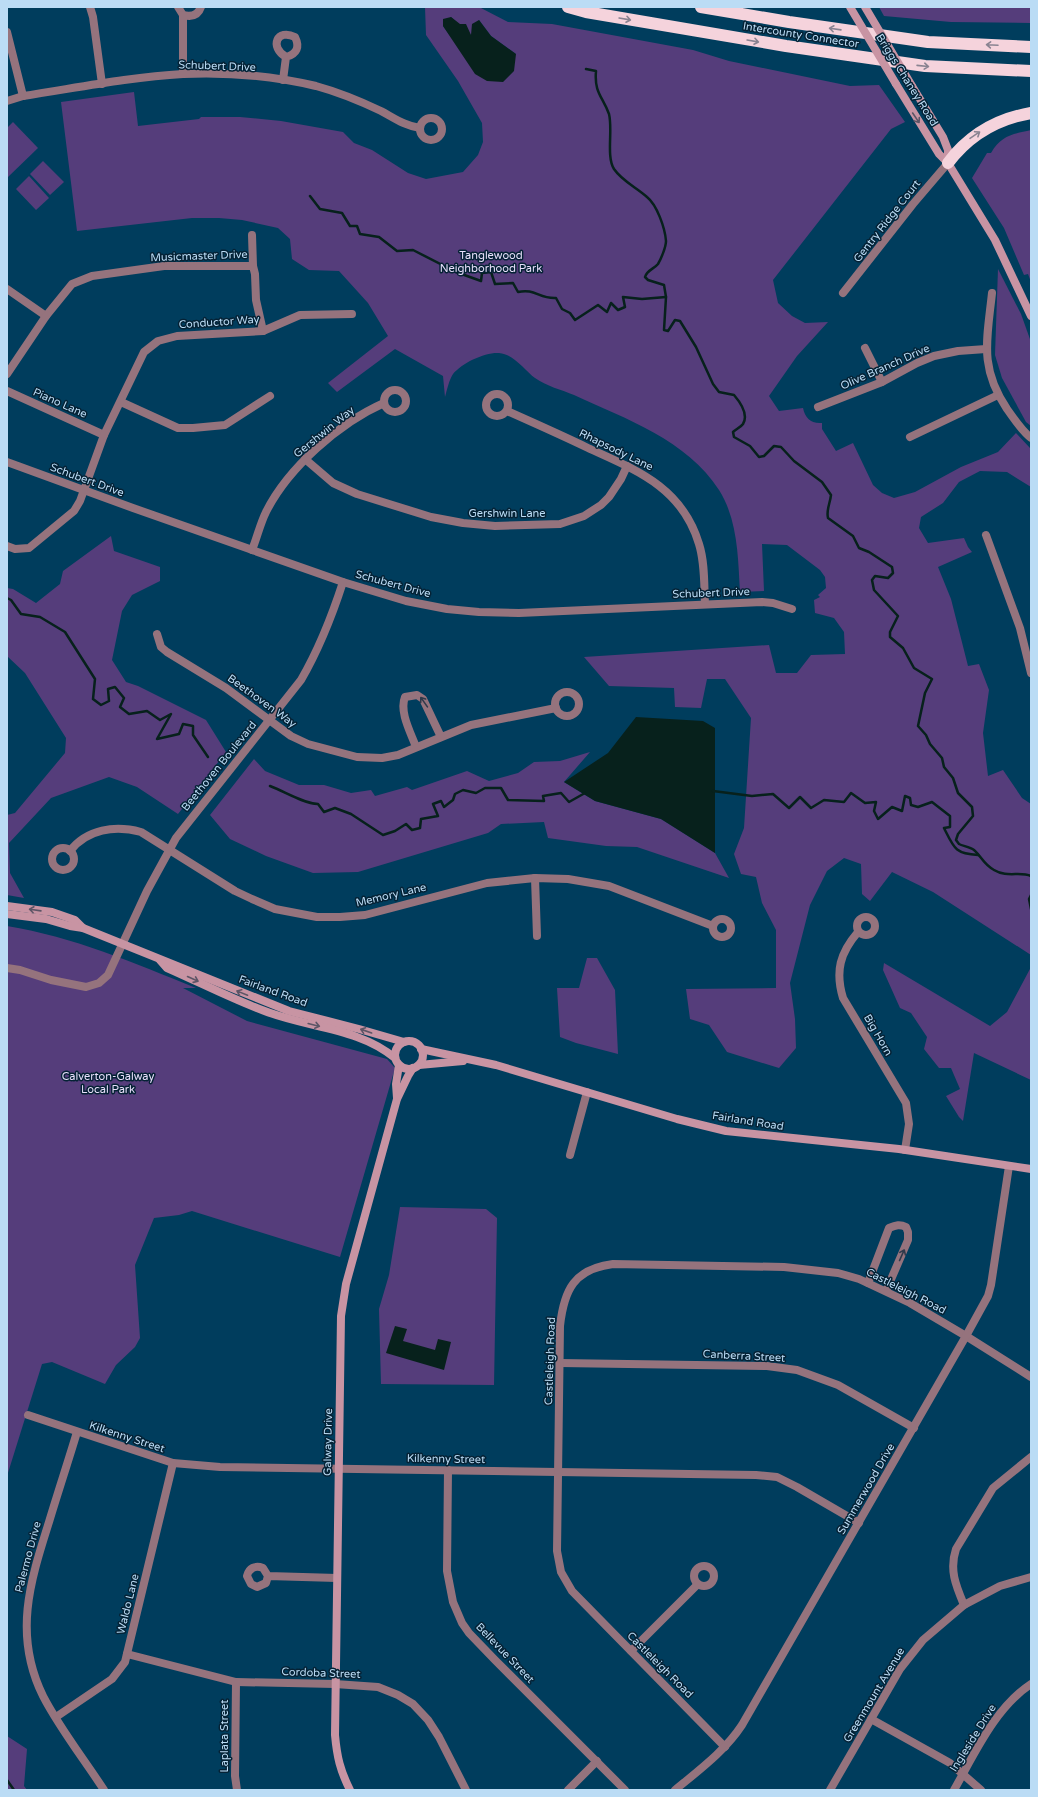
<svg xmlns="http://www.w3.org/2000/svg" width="1038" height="1797" viewBox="0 0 1038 1797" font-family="'Varela Round',sans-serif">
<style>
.green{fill:#553d7b;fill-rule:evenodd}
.water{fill:#07211c}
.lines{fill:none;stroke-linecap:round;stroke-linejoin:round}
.stream{stroke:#07211c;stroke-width:2.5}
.street{stroke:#95737d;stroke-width:8}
.secondary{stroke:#c894a3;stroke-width:8}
.highway{stroke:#f5d3dc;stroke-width:12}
.secondary-bridge{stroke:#c894a3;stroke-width:8}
.oneway{stroke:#898391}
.oneway2{stroke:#5d5566}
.oneway3{stroke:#303a4b}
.labels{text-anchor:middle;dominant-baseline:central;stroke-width:3;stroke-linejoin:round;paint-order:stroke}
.street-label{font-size:11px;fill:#bbdcf5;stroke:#052235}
.park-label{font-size:11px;fill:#e8dffb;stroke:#052235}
</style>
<rect width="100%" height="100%" fill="#003d5d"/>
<!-- green -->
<g class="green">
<path d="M425,7H479L508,22L552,24L693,50L729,61L850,86L879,85L905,122L891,129L773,280L778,303L792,316L805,323L828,322L797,356L769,396L779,411L803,408C805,418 811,424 822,423V429L836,451L853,443L873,485L882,493L894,498L915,492L961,467L998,452L1016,433L1030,448L1031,487L1007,472L980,471L959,482L943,503L921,517L919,528L928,543L964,538L968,547L972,552L938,567L951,599L968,666L979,664L989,690L983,733L988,776L1003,770L1022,798L1031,804V955L933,892L892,872L870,901L862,894L861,864L844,858L827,871L810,905L790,983L795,1019L796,1048L779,1068L727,1052L709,1025L690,1019L686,989L776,988V930L762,903L756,877L741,874L734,854L744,828L751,718L725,679H707L701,708L675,707L674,688L609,686L584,657L769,645L776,673H797L811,655L845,654L844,632L834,618L815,613L814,600L820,597L818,595L826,588L825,577L820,570L787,545L762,544L764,591L740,592C738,558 738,520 719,490C687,440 626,419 574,395C562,390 546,386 535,378C525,371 514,354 499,353C485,352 462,363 453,374C449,380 447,390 445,397L443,376L395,349L337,392L328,383L388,336L368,303L339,271L309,270L292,259L290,239L278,228L242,220L219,218H192L77,231L61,102L134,92L138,126L199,119L201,117H240L281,121L343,132L354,143L372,150L408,173L426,179L463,172L478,155L483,142L482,123L458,81L426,35ZM451,17L472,36L479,20L491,36L516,54L451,37L443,26Z"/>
<polygon points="879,7 1031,7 1031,23 951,22 884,16"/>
<polygon points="13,122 38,148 8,177 7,128"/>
<path d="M1031,130V282L1028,274L1024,275L1004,228L972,178L987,153H991C1001,135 1013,134 1031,130Z"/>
<polygon points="43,161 64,182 50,195 30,174"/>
<polygon points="29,176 49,198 36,210 16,189"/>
<polygon points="998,269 1021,314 1031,342 1031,426 1026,422 1002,378 995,355"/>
<polygon points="111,536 114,551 160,567 160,581 132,595 122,611 112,660 126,682 138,686 206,720 226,752 178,814 137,787 109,777 51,798 9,843 10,873 24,898 7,895 7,815 15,813 65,753 66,738 25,673 7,656 7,588 13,589 36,603 60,584 63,571"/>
<polygon points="590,752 564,782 595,801 661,819 715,853 729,878 637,847 606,846 548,838 544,822 501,824 488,833 358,872 313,873 266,856 230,839 210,815 254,759 265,771 299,785 324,785 351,793 371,790 375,796 407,787 412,790 467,771 489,781 518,773 534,762 560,761"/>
<path d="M7,926C74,937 134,963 196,988H183L247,1021L387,1059L395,1068L340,1257L192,1211L179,1215L154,1218L135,1265L140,1338L135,1347L116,1365L105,1384L52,1362L42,1364L7,1476Z"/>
<polygon points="587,958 597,958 615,990 618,1054 576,1043 560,1037 557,988 579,988"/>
<polygon points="884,963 990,1026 1007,1012 1031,967 1031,1080 974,1053 963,1121 959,1117 946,1096 960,1089 951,1068 939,1068 924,1049 927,1037 911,1013 900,1008 883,970"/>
<polygon points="400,1207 486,1209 497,1218 494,1385 381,1384 379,1309 389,1275"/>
<polygon points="7,1736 27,1749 24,1786 27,1790 7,1790"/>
</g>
<!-- water -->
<g class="water">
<polygon points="451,17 460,24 466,24 471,35 472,24 479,20 491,36 516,54 514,71 503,82 487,81 475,74 443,26 443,19"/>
<polygon points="636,717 703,721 715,728 715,853 661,819 595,801 564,782 608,753"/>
<polygon points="395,1326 407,1329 403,1341 435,1350 438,1339 451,1342 444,1370 386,1353"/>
</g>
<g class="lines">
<!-- stream -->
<g class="stream">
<path d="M586,69L596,71C594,93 603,97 609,114C613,130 606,156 614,169C622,181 636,187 647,197C657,205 665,228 666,241C666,247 661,259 658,264C654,269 647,270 645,277L648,280L664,285L666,297L664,330L668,331L675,320L680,321L696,347L713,384L719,392L734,395C740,402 749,414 743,424C741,427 736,429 733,432L734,437L750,446L759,457L764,456L774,446L781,447L794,461L822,482L831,495C830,504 826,510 828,518L853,536L859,548L869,552L892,567L893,573L888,578L875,576L872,580L874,590L898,616L890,632V637L903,648L914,668L932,679L925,693L918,726L926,735L930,744L942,758L944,767L953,778L958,793L972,807L973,816L958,834L956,840L959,844C963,846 970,847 974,850C981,856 984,865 994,870C1007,878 1020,871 1031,876"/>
<path d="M310,196L320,209L342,213L350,226H357L360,234L379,237L397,251L413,250L456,272L481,281L482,273L491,272L495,284L513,283L518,292C535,288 539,299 556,298L562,309L570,313L575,320L598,305L607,312L611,303L618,310L625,307L623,297L642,299L666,297"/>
<polyline points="7,598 11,600 21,614 40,617 65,632 95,679 93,699 101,705 109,701 108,689 115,687 124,698 120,707 129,714 147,711 160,720 171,714 157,739 179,734 183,724 193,726 193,735 208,757"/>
<path d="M270,786C286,792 302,803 318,804L324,812L335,808L351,814L383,835L395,831L406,824L412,830L420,828L421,819L438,816L433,804L441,801L444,807L453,800L455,794L463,790L476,793L485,788H501L508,800L544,801L543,796L561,793L569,802L585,793"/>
<path d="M713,791L752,796L773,794L789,808L800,797L811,808L824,800L844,802L851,793L865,803L876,802L874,811L878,819L892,807L902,811L905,796L910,798L911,805L918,807L932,802L950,816V827L944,828C954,848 955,854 978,855"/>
<polyline points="1031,895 1029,899 1031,909"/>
<polyline points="7,1780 14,1790"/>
</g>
<!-- street -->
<g class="street">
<polyline points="90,7 93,17 102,84"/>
<path d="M178,7L183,15C191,17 198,16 201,7"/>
<polyline points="183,15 183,74"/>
<polyline points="7,32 23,96"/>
<path d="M283,80L286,57C297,54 300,47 295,37C277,28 269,47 286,57"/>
<path d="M7,101L23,96C76,88 129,77 183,74C226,72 273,76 316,86C338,92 360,101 381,111C394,118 405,126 420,128"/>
<circle cx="431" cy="129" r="11"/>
<polyline points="252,235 253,266"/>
<polyline points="7,289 46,316"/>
<polyline points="843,293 913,204 948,163"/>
<path d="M992,293C987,340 979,367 1007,409C1015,420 1021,430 1031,438"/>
<polyline points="865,348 882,382"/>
<polyline points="7,374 46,316 72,284 92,276 164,266 253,266 255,274 256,300 263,331"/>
<circle cx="395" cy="401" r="11"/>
<polyline points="7,391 104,435"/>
<circle cx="497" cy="405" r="11"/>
<polyline points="121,402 178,428 193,428 225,425 270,396"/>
<polyline points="818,407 882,382 917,363 934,356 958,351 986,349"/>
<path d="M507,411C534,423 561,435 588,448C636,470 682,487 699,544C705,563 704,584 705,604"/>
<polyline points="910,437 998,395"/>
<polyline points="305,459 333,483 357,494 431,517 463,523 495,526 560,524 584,516 601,505 609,497 621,479 627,466"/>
<polyline points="7,462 133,508 343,582 406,601 447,609 479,612 519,613 762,602 773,603 792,609"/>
<polyline points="986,535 1020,628 1031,673"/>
<polyline points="7,546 15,549 29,548 74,511 80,501 104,435 144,352 158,341 177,336 263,331 300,315 352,314"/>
<path d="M252,550C257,538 260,524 266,512C288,468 339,423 384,403"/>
<polyline points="157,634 161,647 167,652 226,688 291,736 308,744 357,757 382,758 398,755 471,725 556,708"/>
<circle cx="567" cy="704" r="12"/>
<path d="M416,747C411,733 399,712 405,697L417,695L423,699L441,737"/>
<circle cx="63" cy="859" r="11"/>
<path d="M70,851C87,829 115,825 141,832L235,891L252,899L275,909L317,917H340L365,915L487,883L535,878L568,879L609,886L713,926"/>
<polyline points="535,878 537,936"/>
<circle cx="866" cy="926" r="9"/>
<circle cx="722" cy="928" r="9"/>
<path d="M858,932C840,953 835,971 843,998L906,1103L909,1124L905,1150"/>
<path d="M7,968L20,970L51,980L86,987L99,983L108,975L147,891L176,838L301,680C319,649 332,616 343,582"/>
<polyline points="570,1155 587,1092"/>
<path d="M868,1283L889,1228C896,1225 900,1224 906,1227L908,1232V1240L886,1291"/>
<polyline points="560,1363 767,1366 797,1370 838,1385 914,1428"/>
<polyline points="28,1415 173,1463 220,1467 756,1475 777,1477 797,1487 859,1523"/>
<path d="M77,1432C68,1462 58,1492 49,1522C30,1582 13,1635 43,1696C60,1729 84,1759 104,1790"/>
<polyline points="448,1470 447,1571 453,1602 462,1623 469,1633 495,1660 625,1790"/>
<circle cx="704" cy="1576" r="10"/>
<path d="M268,1576L266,1583L257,1587L251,1584L247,1576C249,1568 255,1565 263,1568L268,1576L337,1578"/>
<path d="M964,1605C956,1586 949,1570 956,1549L993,1488L1031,1457"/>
<polyline points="631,1651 698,1584"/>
<polyline points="127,1654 236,1682 335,1684 378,1687 398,1695 413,1704 428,1720 439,1737 466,1790"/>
<polyline points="236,1682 235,1776 237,1790"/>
<polyline points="56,1717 112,1679 125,1662 173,1463"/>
<polyline points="871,1719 950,1763 981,1790"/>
<path d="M725,1747L572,1591L561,1572L557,1551L560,1326C564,1290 574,1269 613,1264L784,1267L838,1273L859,1279L910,1303L966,1336L1031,1377"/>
<polyline points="568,1790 597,1761"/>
<path d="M675,1790C699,1770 725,1751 742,1725L966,1336L988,1296L991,1285L1009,1166"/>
<polyline points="830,1790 900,1669 923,1640 964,1605 1000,1586 1031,1577"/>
<path d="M954,1790C975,1753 995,1708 1031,1684"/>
</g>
<!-- secondary -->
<g class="secondary">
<polyline points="896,84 939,154 948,163 995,240 1031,316"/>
<polyline points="912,86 943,137 948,150 948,163"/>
<polyline points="7,906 52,912 75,920 83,928"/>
<polyline points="7,914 46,919 70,926 83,928 289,1011 359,1029 404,1042"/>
<path d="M160,960L167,968C199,982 230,998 262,1010C306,1028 358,1027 395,1058"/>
<circle cx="409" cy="1055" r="14"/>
<polyline points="421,1049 496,1065 677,1119 726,1131 899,1149 1031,1169"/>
<polyline points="419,1065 463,1061"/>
<polyline points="397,1098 396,1084 399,1065"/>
<path d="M350,1790C340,1770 337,1757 335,1735L341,1316L346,1284L397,1099L408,1076L413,1068"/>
</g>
<!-- highway -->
<g class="highway">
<polyline points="568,7 586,12 786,46 925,66 1031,71"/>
<polyline points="701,7 789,22 928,42 1031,47"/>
<path d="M948,163C969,135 996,119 1031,113"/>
</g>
<!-- secondary-bridge -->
<g class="secondary-bridge">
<polyline points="850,7 896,84"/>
<polyline points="865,7 912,86"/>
</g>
</g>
<!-- one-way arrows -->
<defs><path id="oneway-shaft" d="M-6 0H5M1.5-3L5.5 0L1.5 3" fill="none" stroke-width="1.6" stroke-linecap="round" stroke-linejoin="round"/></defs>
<g class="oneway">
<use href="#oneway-shaft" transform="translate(625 19) rotate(10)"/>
<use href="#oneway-shaft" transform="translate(835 29) rotate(-172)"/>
<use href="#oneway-shaft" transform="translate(753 41) rotate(10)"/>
<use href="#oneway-shaft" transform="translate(992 45) rotate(-177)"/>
<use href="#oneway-shaft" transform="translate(923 66) rotate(6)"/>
<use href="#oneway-shaft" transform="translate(975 135) rotate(-34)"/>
</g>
<g class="oneway2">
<use href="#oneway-shaft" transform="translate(916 118) rotate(56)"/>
<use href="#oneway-shaft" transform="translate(35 910) rotate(-172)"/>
<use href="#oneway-shaft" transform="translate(193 979) rotate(24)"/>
<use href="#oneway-shaft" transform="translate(242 993) rotate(-158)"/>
<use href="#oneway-shaft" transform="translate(314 1025) rotate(14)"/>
<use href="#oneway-shaft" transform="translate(366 1031) rotate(-161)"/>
</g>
<g class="oneway3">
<use href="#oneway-shaft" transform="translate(424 702) rotate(-125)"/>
<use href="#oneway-shaft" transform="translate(902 1255) rotate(-66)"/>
</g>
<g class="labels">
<!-- street labels -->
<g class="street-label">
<text transform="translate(801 35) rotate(9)">Intercounty Connector</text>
<text transform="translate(217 66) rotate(2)">Schubert Drive</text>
<text transform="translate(907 80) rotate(58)">Briggs Chaney Road</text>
<text transform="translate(887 221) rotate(-52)">Gentry Ridge Court</text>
<text transform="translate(199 256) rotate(-2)">Musicmaster Drive</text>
<text transform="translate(219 322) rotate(-4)">Conductor Way</text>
<text transform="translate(885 367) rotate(-24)">Olive Branch Drive</text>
<text transform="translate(60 403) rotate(24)">Piano Lane</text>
<text transform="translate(324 432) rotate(-39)">Gershwin Way</text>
<text transform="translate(616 450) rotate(26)">Rhapsody Lane</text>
<text transform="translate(87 480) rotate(20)">Schubert Drive</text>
<text x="507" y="513">Gershwin Lane</text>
<text transform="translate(393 584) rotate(15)">Schubert Drive</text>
<text transform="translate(711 593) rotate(-2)">Schubert Drive</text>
<text transform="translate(262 701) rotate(36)">Beethoven Way</text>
<text transform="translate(219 766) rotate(-51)">Beethoven Boulevard</text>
<text transform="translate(391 895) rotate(-13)">Memory Lane</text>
<text transform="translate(273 991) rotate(20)">Fairland Road</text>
<text transform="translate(878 1035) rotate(60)">Big Horn</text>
<text transform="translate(748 1121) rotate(9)">Fairland Road</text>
<text transform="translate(906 1291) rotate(27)">Castleleigh Road</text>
<text transform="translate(744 1356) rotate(3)">Canberra Street</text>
<text transform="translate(550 1361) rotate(-88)">Castleleigh Road</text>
<text transform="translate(127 1437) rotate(18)">Kilkenny Street</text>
<text transform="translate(328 1442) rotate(-89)">Galway Drive</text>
<text transform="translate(446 1459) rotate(1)">Kilkenny Street</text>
<text transform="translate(866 1489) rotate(-60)">Summerwood Drive</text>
<text transform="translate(28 1557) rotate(-75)">Palermo Drive</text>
<text transform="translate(128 1604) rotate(-76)">Waldo Lane</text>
<text transform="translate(505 1653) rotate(46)">Bellevue Street</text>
<text transform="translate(660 1665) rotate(45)">Castleleigh Road</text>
<text transform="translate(321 1673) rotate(2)">Cordoba Street</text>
<text transform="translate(874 1695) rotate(-59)">Greenmount Avenue</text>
<text transform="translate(224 1736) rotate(-90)">Laplata Street</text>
<text transform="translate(973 1738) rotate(-58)">Ingleside Drive</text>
</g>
<!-- park labels -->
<g class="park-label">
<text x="491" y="255">Tanglewood<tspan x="491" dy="13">Neighborhood Park</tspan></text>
<text x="108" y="1076">Calverton-Galway<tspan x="108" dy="13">Local Park</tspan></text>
</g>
</g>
<!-- border -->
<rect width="1038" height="1797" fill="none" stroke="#bbdcf5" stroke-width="16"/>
</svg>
